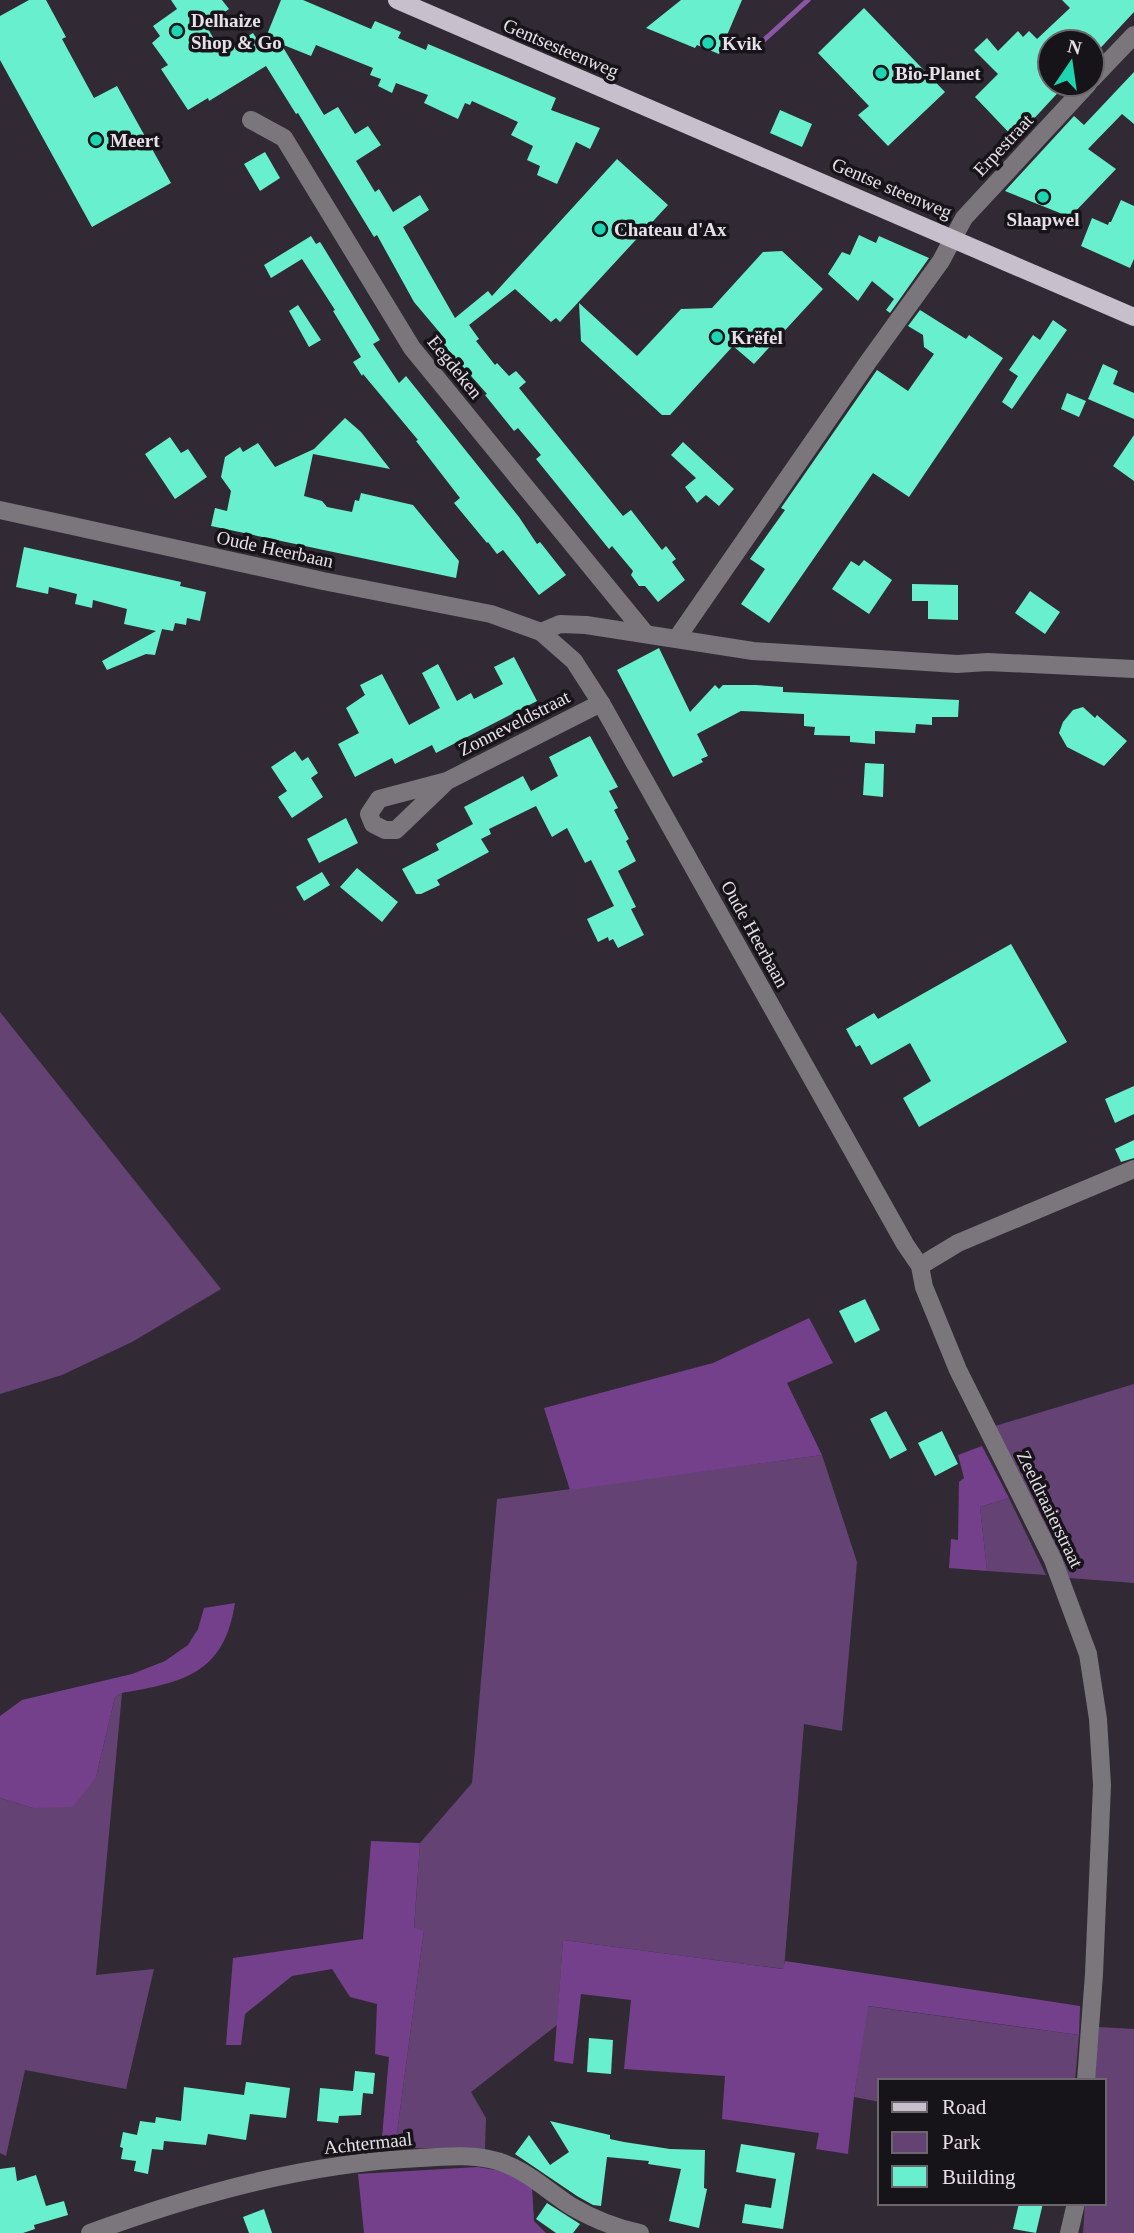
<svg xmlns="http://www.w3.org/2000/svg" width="1134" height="2233" viewBox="0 0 1134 2233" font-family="'Times New Roman',serif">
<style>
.green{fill:#644274}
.forest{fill:#74408b}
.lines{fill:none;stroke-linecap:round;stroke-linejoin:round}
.stream{stroke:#8b56a3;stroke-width:5}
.building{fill:#67efce}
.minor{stroke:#7a767c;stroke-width:18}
.major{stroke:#c7bfcb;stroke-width:18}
.poi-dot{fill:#1dd5b1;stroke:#171419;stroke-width:2.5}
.labels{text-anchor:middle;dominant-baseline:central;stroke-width:7;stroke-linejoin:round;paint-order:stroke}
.poi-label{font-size:19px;font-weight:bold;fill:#e6e1e8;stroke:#171419;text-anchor:start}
.street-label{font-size:19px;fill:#e6e1e8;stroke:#171419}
</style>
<rect width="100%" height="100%" fill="#312a35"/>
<!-- green -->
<g class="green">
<polygon points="0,1012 221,1289 132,1342 62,1375 0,1394"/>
<polygon points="1134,1384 1134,1583 1069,1578 995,1426"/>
<polygon points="822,1455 857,1562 842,1731 804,1724 784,1969 563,1940 557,2025 471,2092 486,2118 485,2149 395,2148 424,1930 414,1929 420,1843 472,1783 497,1499"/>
<polygon points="1009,1498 1046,1575 987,1571 980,1507"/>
<polygon points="122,1693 96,1975 154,1969 126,2089 25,2070 6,2156 0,2153 0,1798 33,1808 96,1777 115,1697"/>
<polygon points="867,2006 1079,2035 1075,2081 880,2081 880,2102 854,2097"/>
<polygon points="1099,2027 1134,2029 1134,2233 1083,2233 1085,2203 1104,2203 1104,2081 1094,2081"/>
</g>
<!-- forest -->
<g class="forest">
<polygon points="809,1318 833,1363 787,1383 822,1455 570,1490 544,1408 713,1363"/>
<polygon points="982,1446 1009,1498 980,1507 987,1571 949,1568 951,1539 958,1540 959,1482 964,1478 958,1455"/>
<path d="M235,1603C224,1674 184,1682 122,1693L115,1697L96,1777L73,1807L33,1808L0,1798V1716L22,1700L132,1674L165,1661L188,1645L198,1629L204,1608Z"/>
<polygon points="371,1841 420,1843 414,1928 424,1930 395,2148 381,2149 389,2057 375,2054 377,2004 350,1997 332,1969 292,1976 245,2014 241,2045 226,2045 233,1958 363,1939"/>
<polygon points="563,1940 783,1969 785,1961 1080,2006 1079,2035 868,2006 854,2097 848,2154 816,2149 819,2133 722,2119 725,2076 624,2069 631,2000 581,1994 573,2064 554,2061"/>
<polygon points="478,2167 502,2171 532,2187 534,2221 546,2233 364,2233 358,2174"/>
</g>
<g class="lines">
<!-- stream -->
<polyline class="stream" points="764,40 808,0"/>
</g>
<!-- building -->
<g class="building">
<polygon points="29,0 46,0 66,37 62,39 94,98 117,86 171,183 92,227 0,60 0,16"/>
<polygon points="171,0 222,0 229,9 206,25 221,52 253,33 262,47 281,0 303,0 371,29 375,21 401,32 398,38 426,50 428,44 556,98 551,110 600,128 590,149 576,142 557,184 537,175 540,166 527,160 533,146 511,135 518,122 472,101 470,105 465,103 458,119 424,103 428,95 396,83 392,93 378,86 381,79 370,75 373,68 316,45 311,56 281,44 324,115 338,107 355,134 368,126 381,145 356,161 375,192 379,189 393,212 420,195 429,210 403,227 455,318 488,291 492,296 617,159 668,205 560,322 556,318 551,322 515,289 469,325 479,339 476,341 495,365 497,363 509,376 516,371 526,382 519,388 623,516 631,510 662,550 666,546 676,559 672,562 685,580 658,602 645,586 639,586 631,575 633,571 612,546 609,549 536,459 541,455 518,428 514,431 485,395 487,394 442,343 446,340 414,302 377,235 374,237 298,113 296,114 266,66 209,101 208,98 188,110 161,69 168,65 152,43 160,36 153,26 177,9"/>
<polygon points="681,0 742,0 719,54 697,45 695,48 646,28"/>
<polygon points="1062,0 1134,0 1134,12 1092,57 1092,42 1050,42 1050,84 1066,84 1015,139 975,97 998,74 974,50 987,38 998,51 1018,31 1023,37 1029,31 1037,39 1070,8"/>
<polygon points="864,8 945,92 888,146 858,115 869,106 818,53"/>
<polygon points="1134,72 1134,124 1122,114 1088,149 1116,169 1070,217 1005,191 1074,116 1084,125"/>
<polygon points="780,110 812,124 802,147 770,133"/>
<polygon points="265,152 280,178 260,191 244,164"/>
<polygon points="1121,200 1134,206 1134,259 1130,268 1081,246 1092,218 1108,225 1109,222 1111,222"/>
<polygon points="859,235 876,243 879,236 929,258 890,313 886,310 894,299 872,281 858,301 828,274 842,252 850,255"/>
<polygon points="311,236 316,244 320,242 322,245 380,340 373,344 399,383 406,376 519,517 537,544 540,542 566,575 539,595 503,550 497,554 488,542 487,543 454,503 460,498 416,441 418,440 363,374 362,376 353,362 361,357 333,311 335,310 302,259 271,278 264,265"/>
<polygon points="782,251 823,289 754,364 733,346 670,415 662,415 581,341 579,303 637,356 681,309 712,308 763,252"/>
<polygon points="298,305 321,340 309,347 289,311"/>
<polygon points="920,310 966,339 969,335 1003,358 909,497 873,473 769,623 741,604 765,569 750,559 785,510 781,508 877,370 908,391 934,354 924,347 923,335 908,326"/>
<polygon points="1053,320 1067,330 1012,409 1002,402 1018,376 1009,370 1033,335 1040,340"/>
<polygon points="1103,364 1118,371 1113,384 1134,393 1134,419 1088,399"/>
<polygon points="1067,393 1086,401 1079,417 1061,409"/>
<polygon points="345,418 361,432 390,469 313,454 304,496 322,501 327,507 352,512 355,500 359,501 361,493 413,505 459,561 456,578 211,526 215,508 227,511 231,491 221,477 225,457 240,447 243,452 258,443 275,467 314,449"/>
<polygon points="1134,435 1134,481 1113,466"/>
<polygon points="170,437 181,453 188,449 207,477 175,499 145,454"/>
<polygon points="683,442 734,489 719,506 706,495 697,503 685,487 696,478 671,455"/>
<polygon points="24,547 181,582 180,586 206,592 200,621 187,618 186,625 175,623 173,631 162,629 155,655 146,654 107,670 102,661 156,631 124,624 127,609 93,600 92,608 75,604 77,594 49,587 48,594 16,587"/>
<polygon points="864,560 892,580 869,614 832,589 851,561 859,566"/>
<polygon points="912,584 958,585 958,620 928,619 928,601 912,601"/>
<polygon points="1030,591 1060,612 1045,634 1015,613"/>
<polygon points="659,648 690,712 715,685 719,689 723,685 756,685 783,687 783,692 959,700 958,717 932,717 932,725 916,724 915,733 875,731 875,744 850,742 850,736 814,735 815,727 804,726 804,714 741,711 697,734 708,756 701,759 703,762 673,777 617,670"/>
<polygon points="514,657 537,701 436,753 432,745 395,764 392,758 355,777 338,744 359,733 346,708 365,695 360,685 382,674 409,725 440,708 422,673 438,664 457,701 471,693 474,699 503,684 494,667"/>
<polygon points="1083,707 1095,718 1097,715 1127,741 1104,766 1067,747 1059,733 1063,722 1073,710"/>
<polygon points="590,736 618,787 609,791 618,808 614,810 629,839 626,841 636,861 618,871 636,907 631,909 644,935 618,948 613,939 609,941 608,937 598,942 587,919 614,906 591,860 585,863 567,828 552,837 536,806 489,829 491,834 481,839 489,852 437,880 440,885 421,894 416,894 402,869 439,850 436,844 473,824 464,807 523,776 531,791 558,776 549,757"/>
<polygon points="295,751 302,761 308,757 318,773 311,778 323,797 292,818 278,797 287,791 271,767"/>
<polygon points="865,763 884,764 883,797 863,795"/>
<polygon points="346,818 358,843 319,863 307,839"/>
<polygon points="357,868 398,902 382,922 340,887"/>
<polygon points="322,872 330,885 304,901 296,887"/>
<polygon points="1011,944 1067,1042 919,1127 903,1098 931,1081 910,1043 871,1065 860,1045 856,1047 846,1029 874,1013 878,1019"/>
<polygon points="1134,1086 1134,1114 1115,1123 1105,1099"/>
<polygon points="1134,1140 1134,1158 1121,1162 1115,1149"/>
<polygon points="865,1299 880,1330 855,1343 839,1311"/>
<polygon points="886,1411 907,1450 890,1459 870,1419"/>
<polygon points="942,1431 958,1464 935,1476 918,1443"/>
<polygon points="589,2038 613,2040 611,2074 587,2072"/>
<polygon points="355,2071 375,2073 373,2094 363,2093 361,2115 339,2116 338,2123 317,2121 320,2088 353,2091"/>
<polygon points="246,2082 290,2088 286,2118 250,2114 246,2140 208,2134 206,2145 164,2141 163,2150 152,2149 148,2174 134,2171 136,2161 121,2159 123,2148 120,2147 123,2132 137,2135 140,2121 155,2123 156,2117 181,2121 184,2087 244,2095"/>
<polygon points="550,2121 610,2135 610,2139 624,2142 670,2149 705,2150 704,2188 707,2189 699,2228 669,2221 681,2169 648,2164 649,2161 607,2157 601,2206 593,2205 577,2196 515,2154 529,2135 550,2165 569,2152"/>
<polygon points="741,2144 795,2153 783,2229 742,2223 745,2204 771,2208 776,2179 736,2172"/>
<polygon points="15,2167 17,2181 36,2175 46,2206 64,2201 68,2215 34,2225 35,2229 23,2233 0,2233 0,2169"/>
<polygon points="547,2203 580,2224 573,2233 556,2233 536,2219"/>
<polygon points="1019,2203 1043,2203 1036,2233 1013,2229"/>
<polygon points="264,2209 272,2233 249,2233 243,2217"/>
</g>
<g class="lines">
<!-- minor -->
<g class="minor">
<polyline points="1092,79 1134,35"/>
<polyline points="251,120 284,138 412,348 645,633"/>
<polyline points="0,510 323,581 491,614 541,632 574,661 601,703 905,1244 920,1266 924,1287 958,1370 1053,1560 1088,1654 1098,1719 1102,1785 1094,1974 1086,2081"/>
<polyline points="541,632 560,624 586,625 753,651 957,664 988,662 1134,669"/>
<polyline points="677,638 868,362 941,261 964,218 1088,84"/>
<polyline points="447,781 379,799 369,814 373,824 385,830 396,830 447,781 601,703"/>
<polyline points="920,1266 958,1243 1134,1169"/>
<path d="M90,2233C196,2194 307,2163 420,2158C442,2157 467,2154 489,2159C521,2165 545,2189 571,2206C593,2219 615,2228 640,2233"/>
<polyline points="1069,2233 1076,2203"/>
</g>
<!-- major -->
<polyline class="major" points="397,0 1134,317"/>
</g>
<!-- markers -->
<g class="poi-dot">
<circle cx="177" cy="31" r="7"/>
<circle cx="708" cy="43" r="7"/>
<circle cx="881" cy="73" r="7"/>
<circle cx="96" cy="140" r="7"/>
<circle cx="1043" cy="197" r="7"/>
<circle cx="600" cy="229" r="7"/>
<circle cx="717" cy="337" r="7"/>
</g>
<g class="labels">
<!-- poi labels -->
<g class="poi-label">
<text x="191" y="20">Delhaize<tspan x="191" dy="22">Shop &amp; Go</tspan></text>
<text x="722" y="43">Kvik</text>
<text x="895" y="73">Bio-Planet</text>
<text x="110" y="140">Meert</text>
<text x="1043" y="219" text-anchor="middle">Slaapwel</text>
<text x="614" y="229">Chateau d'Ax</text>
<text x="731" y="337">Krëfel</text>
</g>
<!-- street labels -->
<g class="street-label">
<text transform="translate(561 48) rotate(23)">Gentsesteenweg</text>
<text transform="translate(1003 145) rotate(-47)">Erpestraat</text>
<text transform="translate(892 188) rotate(23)">Gentse steenweg</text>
<text transform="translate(455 367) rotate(51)">Eegdeken</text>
<text transform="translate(275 549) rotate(12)">Oude Heerbaan</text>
<text transform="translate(514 723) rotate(-27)">Zonneveldstraat</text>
<text transform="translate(755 934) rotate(61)">Oude Heerbaan</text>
<text transform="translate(1050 1509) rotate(64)">Zeeldraaierstraat</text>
<text transform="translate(368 2143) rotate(-6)">Achtermaal</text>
</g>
</g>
<!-- legend -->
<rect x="878" y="2079" width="228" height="126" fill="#171419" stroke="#6a666c" stroke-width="2"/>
<rect x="892" y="2102" width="35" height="10" fill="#c7bfcb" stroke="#6a666c" stroke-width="2"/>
<text x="942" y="2114" font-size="21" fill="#e6e1e8">Road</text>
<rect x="892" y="2132" width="35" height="21" fill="#644274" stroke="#6a666c" stroke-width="2"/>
<text x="942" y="2149" font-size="21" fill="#e6e1e8">Park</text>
<rect x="892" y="2166" width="35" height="21" fill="#67efce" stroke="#6a666c" stroke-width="2"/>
<text x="942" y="2184" font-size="21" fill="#e6e1e8">Building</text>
<!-- north arrow -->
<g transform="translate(1071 63) rotate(13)"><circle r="33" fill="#171419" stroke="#6a666c" stroke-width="2"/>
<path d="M0-5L12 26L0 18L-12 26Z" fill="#1dd5b1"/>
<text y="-10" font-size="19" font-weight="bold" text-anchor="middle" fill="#e6e1e8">N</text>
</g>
</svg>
